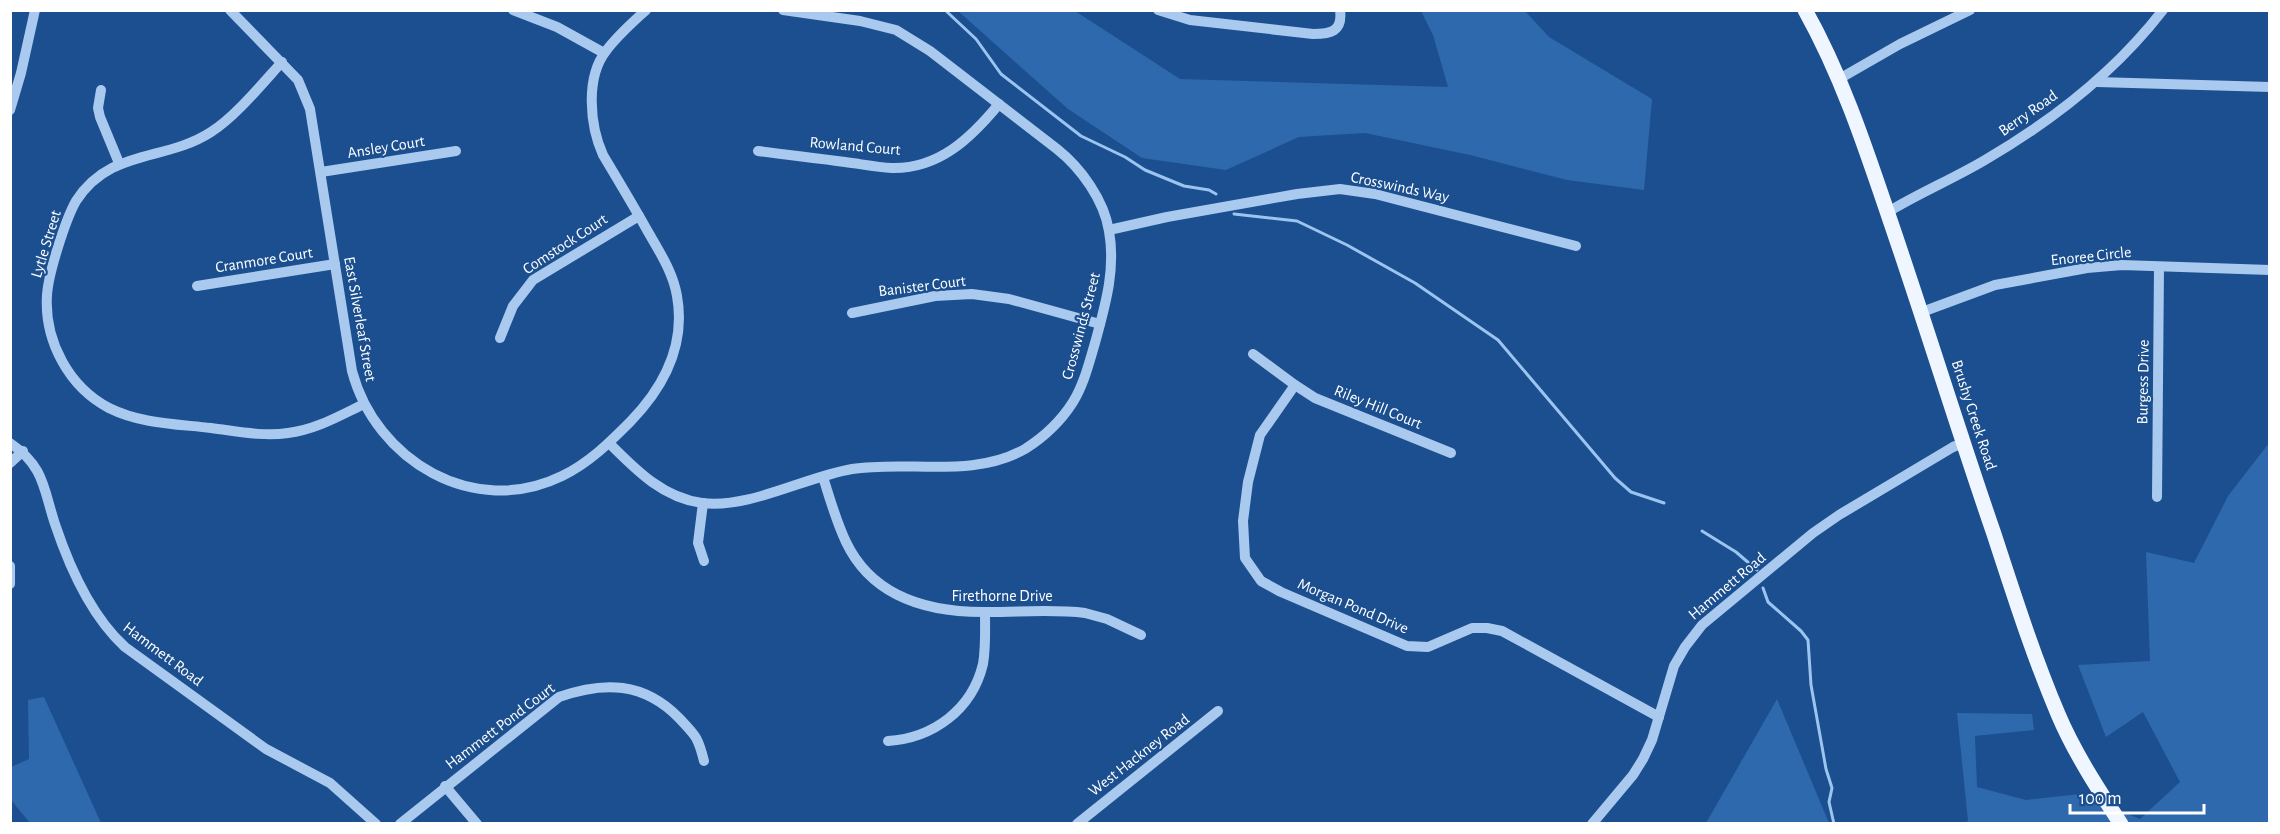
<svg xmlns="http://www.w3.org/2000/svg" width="2280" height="834" viewBox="0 0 2280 834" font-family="'Alegreya Sans',sans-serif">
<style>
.green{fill:#2e69ad}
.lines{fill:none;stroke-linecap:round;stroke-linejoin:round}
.stream{stroke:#9cc4f0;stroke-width:3}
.minor{stroke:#a9c9ee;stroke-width:10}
.major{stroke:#f0f6ff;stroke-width:15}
.labels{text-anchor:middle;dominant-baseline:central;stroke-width:4.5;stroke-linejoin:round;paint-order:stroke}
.street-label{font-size:16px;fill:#fff;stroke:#1b4f8f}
</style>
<rect width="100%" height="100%" fill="#1b4f8f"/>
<!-- green -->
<g class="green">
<polygon points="958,11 1075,11 1180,79 1448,87 1433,35 1421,11 1525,11 1549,37 1652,99 1644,190 1567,180 1470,155 1365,133 1299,137 1226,170 1142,158 1068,109"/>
<polygon points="2269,443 2269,823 1964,823 1968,821 1957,713 2032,714 2034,730 1975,736 1977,787 2026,800 2080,794 2140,819 2180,782 2143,712 2106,737 2078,665 2150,661 2146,552 2194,563 2228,496"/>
<polygon points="44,697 101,823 30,823 11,800 11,767 29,759 28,700"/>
<polygon points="1777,699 1829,823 1706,823"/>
</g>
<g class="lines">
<!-- stream -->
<g class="stream">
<polyline points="945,10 976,39 1001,74 1081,136 1125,157 1145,170 1184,186 1209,190 1216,194"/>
<polyline points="1234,214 1297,221 1347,245 1415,283 1498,340 1615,478 1631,492 1664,503"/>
<polyline points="1702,531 1736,552 1757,570"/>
<polyline points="1763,588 1768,602 1801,631 1808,640 1811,685 1826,769 1832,788 1829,802 1834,824"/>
</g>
<!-- minor -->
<g class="minor">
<path d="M230,10L298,80L310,109L352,371C376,461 474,519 562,476C589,463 609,443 630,422C664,387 686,346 677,296C673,272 659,251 647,230C633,205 618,180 603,155C590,126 585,78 606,51C617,36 632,23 646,10"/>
<polyline points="513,10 557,27 604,53"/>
<path d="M1158,10L1190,20L1313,34C1330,34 1343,32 1340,10"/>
<path d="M282,62C262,84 235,117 211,132C165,162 110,148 76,201C68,215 63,231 58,247C53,263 48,279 47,295C44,341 69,387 109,408C141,424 177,424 211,428C236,431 263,437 288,433C315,430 339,416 364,404"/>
<polyline points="1839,79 1900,44 1970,10"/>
<polyline points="2097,82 2270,87"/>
<polyline points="101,90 98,108 100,117 119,163"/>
<polyline points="10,110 21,73 35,10"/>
<path d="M758,151C787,155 816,158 845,162C861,164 876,167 892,168C939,169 971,138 999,104"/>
<polyline points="321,172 456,151"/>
<path d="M1888,212C1919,193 1953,179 1985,160C2052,121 2115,72 2163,10"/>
<polyline points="1109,230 1167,217 1297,194 1340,189 1375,194 1576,246"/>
<polyline points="197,286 335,264"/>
<polyline points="1922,312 1995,285 2087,268 2122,265 2270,270"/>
<polyline points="852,313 935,296 972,294 1009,299 1100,324"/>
<polyline points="500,338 513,306 533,280 639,216"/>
<polyline points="1253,354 1295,385 1315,398 1451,453"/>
<polyline points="1295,385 1260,435 1248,482 1243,521 1245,558 1261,581 1281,592 1407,646 1428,647 1472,628 1487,628 1502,631 1659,717"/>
<path d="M10,443C45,467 43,488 55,524C69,566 92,617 125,647L266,749L330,783L376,824"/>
<path d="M609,443C636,470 663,498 702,503C749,509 805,477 852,469C908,460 973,479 1025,449C1044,437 1061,421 1073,402C1084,384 1089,363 1095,343C1105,306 1116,270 1109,231C1104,200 1081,168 1057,149L930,51L896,30L860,21L783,10"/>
<polyline points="10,463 23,451"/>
<path d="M823,477C830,499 836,521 846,542C873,599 931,613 989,612C1021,612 1054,609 1085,613L1107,619L1141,635"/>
<polyline points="2157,497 2159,267"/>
<polyline points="703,503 698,543 704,561"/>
<polyline points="10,566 10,584"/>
<path d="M888,741C933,738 972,710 983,664C986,647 985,630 985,612"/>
<polyline points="445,786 477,824"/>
<path d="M400,824L559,697C604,681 644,682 679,718C696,736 698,737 704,761"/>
<polyline points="1077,824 1218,711"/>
<polyline points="1592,824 1633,775 1643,759 1652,740 1674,666 1685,647 1702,625 1813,533 1839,515 1953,447 1963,443"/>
</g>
<!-- major -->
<path class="major" d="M1805,10C1842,76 1866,149 1890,220C1926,325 1958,430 1994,534C2014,595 2033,655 2058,714C2074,752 2098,789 2121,824"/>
</g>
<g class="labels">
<!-- street labels -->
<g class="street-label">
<text transform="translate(2028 113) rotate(-35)">Berry Road</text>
<text transform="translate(855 146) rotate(5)">Rowland Court</text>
<text transform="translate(386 147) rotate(-9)">Ansley Court</text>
<text transform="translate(1400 187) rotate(12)">Crosswinds Way</text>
<text transform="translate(46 244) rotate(-73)">Lytle Street</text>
<text transform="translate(565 244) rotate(-33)">Comstock Court</text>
<text transform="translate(2091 256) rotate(-6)">Enoree Circle</text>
<text transform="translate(264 260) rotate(-9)">Cranmore Court</text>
<text transform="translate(922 286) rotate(-7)">Banister Court</text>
<text transform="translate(360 319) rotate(80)">East Silverleaf Street</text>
<text transform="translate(1081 326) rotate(-75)">Crosswinds Street</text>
<text transform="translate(2143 382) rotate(-89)">Burgess Drive</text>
<text transform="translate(1378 407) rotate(22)">Riley Hill Court</text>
<text transform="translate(1974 415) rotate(72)">Brushy Creek Road</text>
<text transform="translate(1727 586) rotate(-40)">Hammett Road</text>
<text x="1002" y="596">Firethorne Drive</text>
<text transform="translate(1353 606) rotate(23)">Morgan Pond Drive</text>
<text transform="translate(163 654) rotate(37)">Hammett Road</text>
<text transform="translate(500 726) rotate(-37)">Hammett Pond Court</text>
<text transform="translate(1139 755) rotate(-38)">West Hackney Road</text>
</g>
</g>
<!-- border -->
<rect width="2280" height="834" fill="none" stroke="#ffffff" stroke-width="24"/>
<!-- scale -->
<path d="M2070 804v9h134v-9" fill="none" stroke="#ffffff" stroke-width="3"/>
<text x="2079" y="804" font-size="18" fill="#ffffff" stroke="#1b4f8f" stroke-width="4.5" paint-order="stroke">100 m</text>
</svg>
